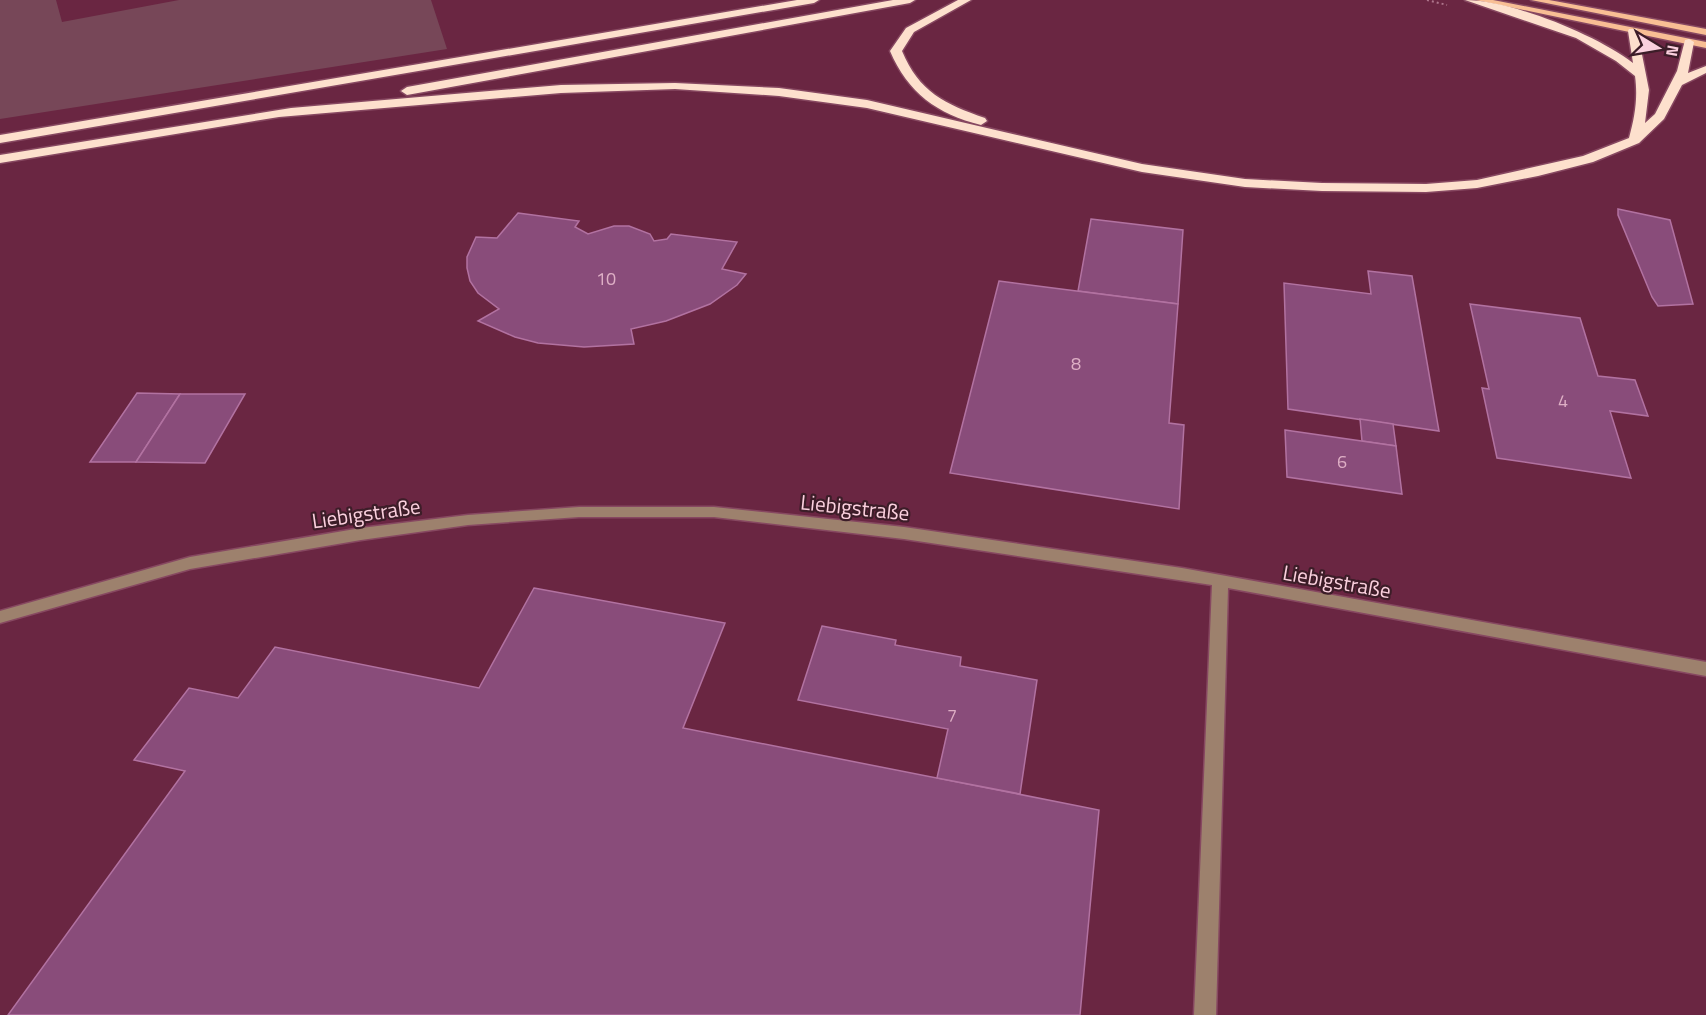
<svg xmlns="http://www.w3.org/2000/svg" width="1706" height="1015" viewBox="0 0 1706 1015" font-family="'Titillium Web',sans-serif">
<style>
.green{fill:#774758}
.building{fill:#894c7a;stroke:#b272a1;stroke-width:1.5}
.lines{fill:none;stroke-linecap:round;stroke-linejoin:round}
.minor-casing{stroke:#874861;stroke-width:3}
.major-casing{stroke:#874861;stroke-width:3}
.highway-casing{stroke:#874861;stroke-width:3}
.path{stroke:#ae768c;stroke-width:2;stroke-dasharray:2 3;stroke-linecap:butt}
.minor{fill:#9d816d;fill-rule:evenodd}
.major{fill:#f8be94;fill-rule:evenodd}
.highway{fill:#fde0cd;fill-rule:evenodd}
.labels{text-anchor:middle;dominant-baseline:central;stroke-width:4.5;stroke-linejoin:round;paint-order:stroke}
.number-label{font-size:18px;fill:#deafc5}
.street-label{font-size:21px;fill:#fbd0de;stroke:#3c1d28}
</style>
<rect width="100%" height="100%" fill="#6a2642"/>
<!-- green -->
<polygon class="green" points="0,0 56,0 62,22 179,0 431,0 447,49 0,119"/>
<!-- building -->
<g class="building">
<polygon points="1618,209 1670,220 1693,304 1658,306 1652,297 1618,215"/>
<polygon points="518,213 579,221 575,227 588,234 614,226 629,226 650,234 654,241 667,239 671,234 737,242 722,269 746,274 737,285 710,304 666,321 631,329 634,344 584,347 538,343 515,337 478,321 499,309 478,293 470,281 467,268 467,257 476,237 497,238"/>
<polygon points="1091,219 1183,230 1178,304 1078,291"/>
<polygon points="1368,271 1412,276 1439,431 1288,409 1284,283 1371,294"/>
<polygon points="999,281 1178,304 1169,423 1184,425 1179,509 950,473"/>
<polygon points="1470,304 1580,318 1598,376 1635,380 1648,416 1610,411 1631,478 1497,458 1482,388 1489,389"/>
<polygon points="137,393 180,394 136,462 90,462"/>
<polygon points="180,394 245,394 205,463 136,462"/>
<polygon points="1360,419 1393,424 1396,446 1362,441"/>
<polygon points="1285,430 1396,446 1402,494 1287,477"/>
<polygon points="534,588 725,623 683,728 1099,810 1080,1015 8,1015 185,771 134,760 189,688 238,698 275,647 479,688"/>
<polygon points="822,626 896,640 895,645 961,657 960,666 1037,680 1020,794 937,778 948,729 798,700"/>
</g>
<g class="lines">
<defs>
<polygon id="minor" points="579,507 714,507 904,527 1182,568 1706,662 1706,676 1228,588 1216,1015 1194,1015 1212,585 904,539 714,517 579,517 468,525 361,540 190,569 0,623 0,611 190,557 361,528 468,515"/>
<g id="major">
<polygon points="1476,0 1493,0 1706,42 1706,48"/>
<polygon points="1531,0 1549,0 1706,29 1706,35"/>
</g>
<g id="highway">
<polygon points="797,0 819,0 814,3 0,143 0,135"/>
<polygon points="893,0 915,0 910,3 407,95 401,91 407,87"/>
<path d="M958,0H971L914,32L902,51C919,92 945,104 985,118L987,121L981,125C937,114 908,93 890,51L906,28Z"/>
<path d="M1465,0C1511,0 1597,35 1633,63L1628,31L1629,29H1637L1649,90L1645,123L1655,114L1677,71L1685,40L1689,39L1694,42L1688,73L1706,66V73L1682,85L1664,119L1639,143L1593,162L1538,176L1477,188L1426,192L1322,191L1245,187L1142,172L867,108L779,96L675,89L561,93L279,117L0,163V155L291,108L561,85L675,83L779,88L867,100L1142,164L1245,179L1322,183L1426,184L1477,180L1583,156L1629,138C1635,116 1638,98 1635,76L1616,61L1576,38Z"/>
</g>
</defs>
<!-- minor casing -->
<use href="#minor" class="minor-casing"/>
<!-- major casing -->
<use href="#major" class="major-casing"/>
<!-- highway casing -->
<use href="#highway" class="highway-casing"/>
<!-- path -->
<polyline class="path" points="1427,0 1447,5"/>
<!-- minor -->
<use href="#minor" class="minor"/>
<!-- major -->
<use href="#major" class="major"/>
<!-- highway -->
<use href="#highway" class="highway"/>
</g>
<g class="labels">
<!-- number labels -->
<g class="number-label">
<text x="606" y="278">10</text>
<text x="1076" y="363">8</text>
<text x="1563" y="400">4</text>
<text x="1342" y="461">6</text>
<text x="952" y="715">7</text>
</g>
<!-- street labels -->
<g class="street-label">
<text transform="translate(855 507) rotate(6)">Liebigstraße</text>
<text transform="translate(366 513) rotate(-8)">Liebigstraße</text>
<text transform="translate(1337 581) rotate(10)">Liebigstraße</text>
</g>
</g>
<!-- north arrow -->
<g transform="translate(1658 48) rotate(101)" stroke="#3c1d28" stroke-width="4.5" paint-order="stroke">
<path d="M0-4.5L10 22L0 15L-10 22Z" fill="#fbd0de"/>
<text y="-9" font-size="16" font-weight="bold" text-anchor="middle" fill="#fbd0de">N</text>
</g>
</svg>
